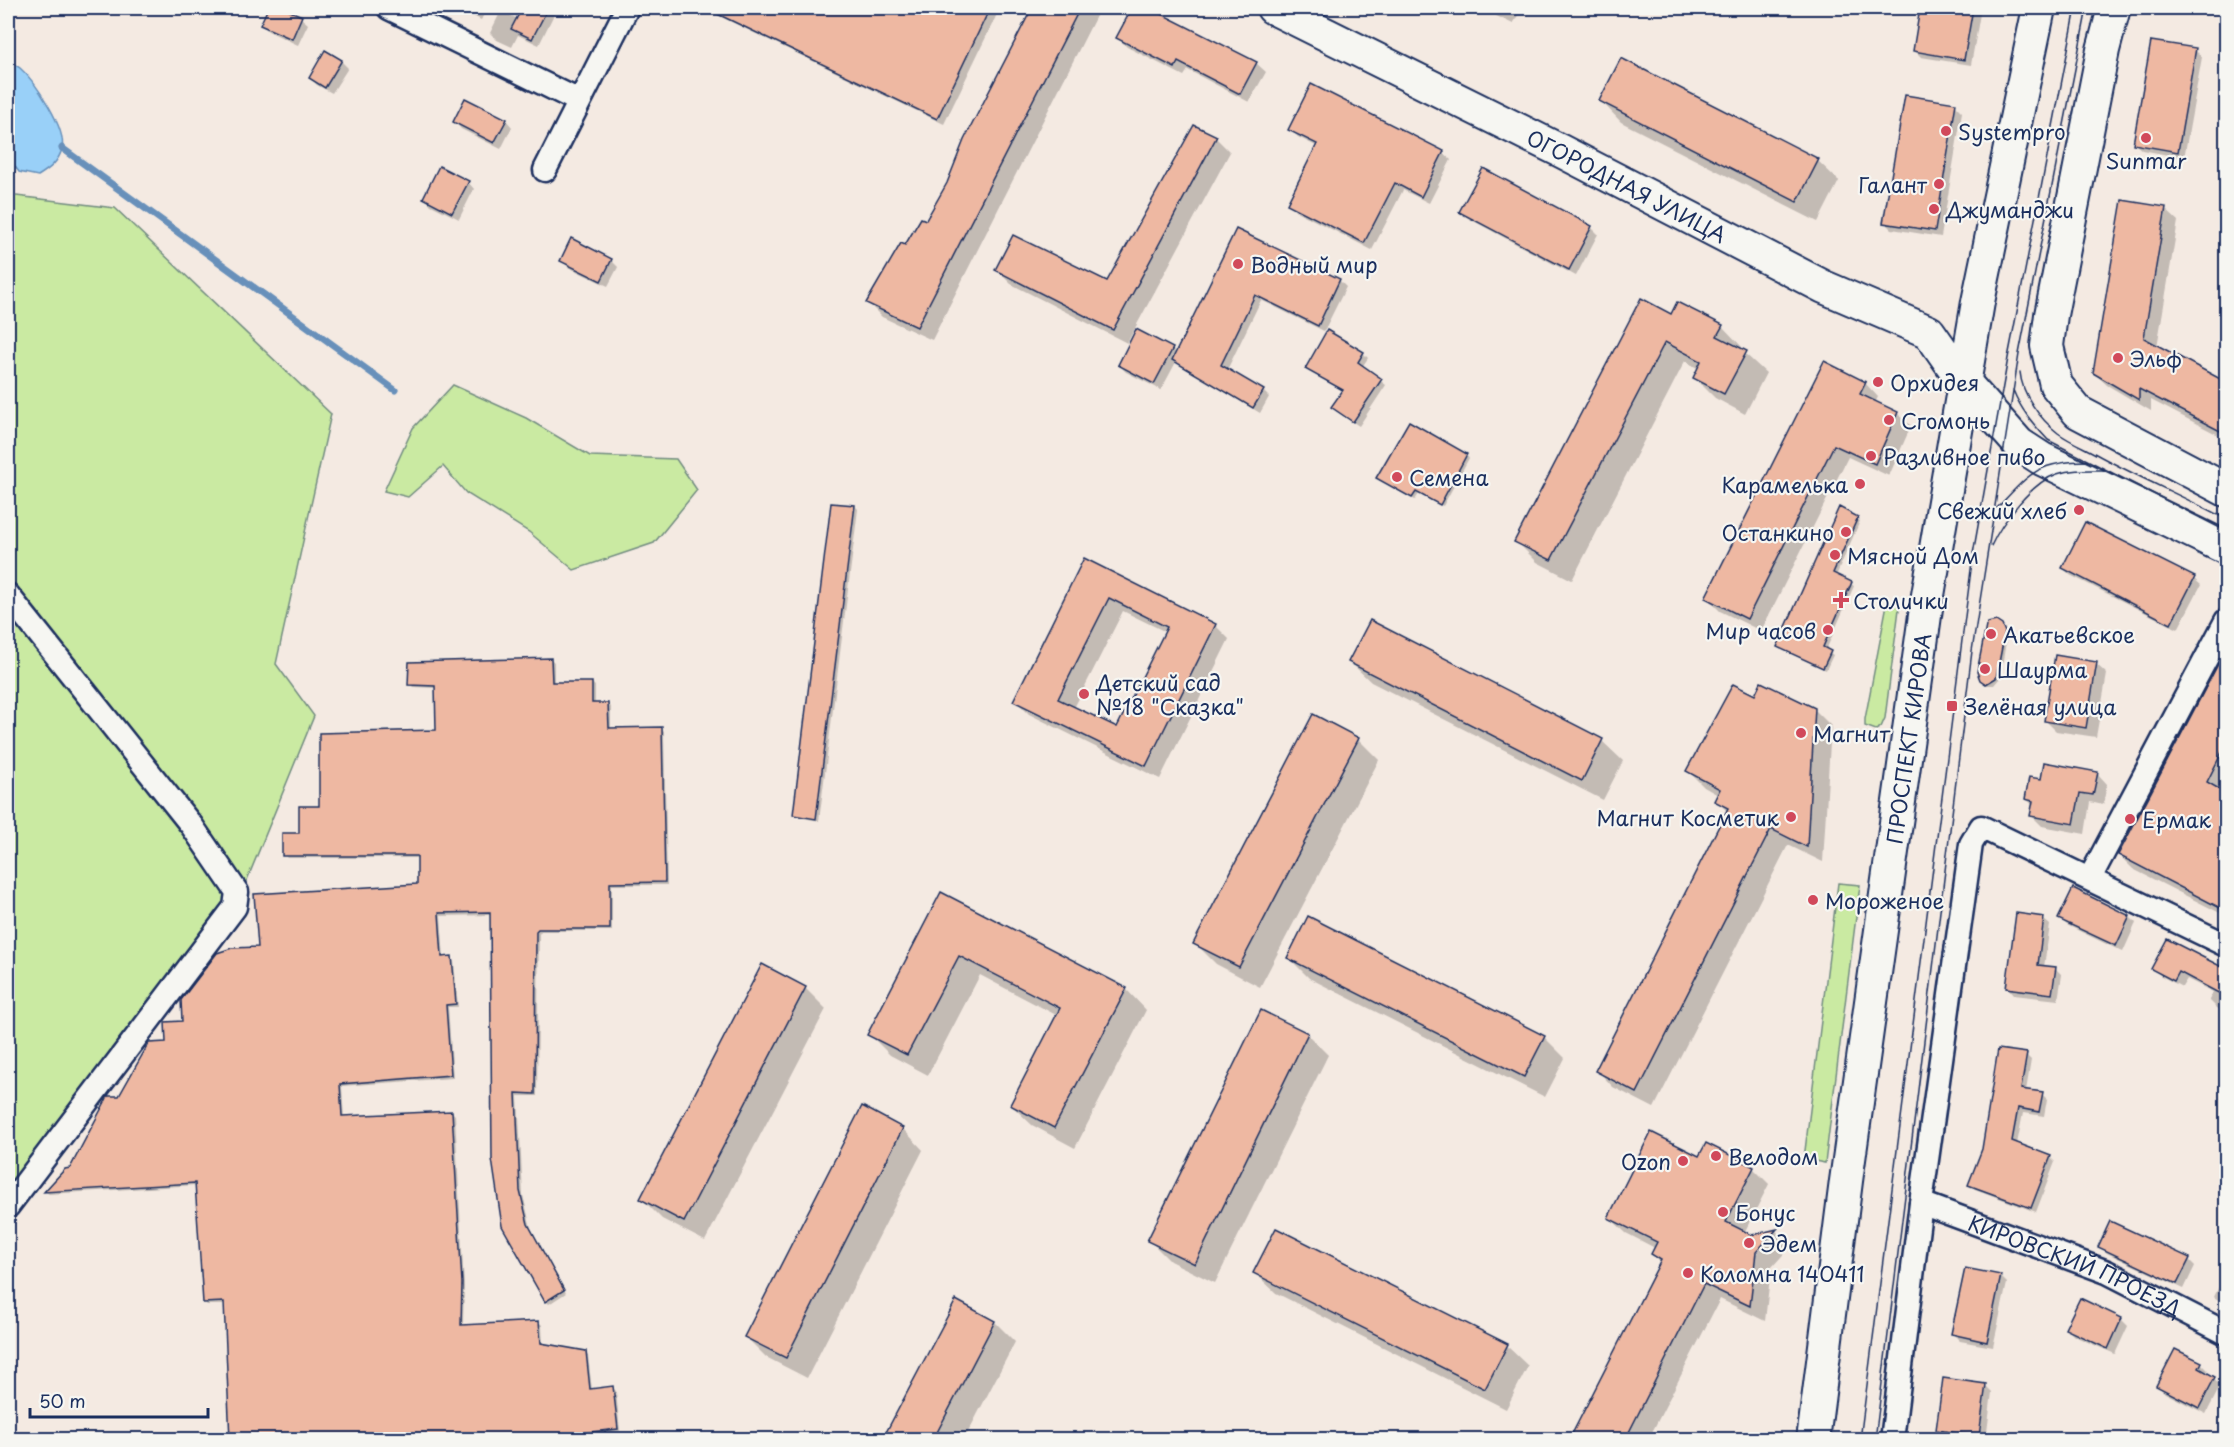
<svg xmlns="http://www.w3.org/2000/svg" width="2234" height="1447" viewBox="0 0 2234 1447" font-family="'Playpen Sans',sans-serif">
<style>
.green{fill:#caeaa2;stroke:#728c80;stroke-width:1.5}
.water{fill:#99d0f8;stroke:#6790ba;stroke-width:1.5}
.shadow{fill:#0003;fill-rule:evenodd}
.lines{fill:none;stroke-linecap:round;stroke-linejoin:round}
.stream{stroke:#6790ba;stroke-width:7}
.building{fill:#eeb8a2;stroke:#1b2f5e;stroke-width:1.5;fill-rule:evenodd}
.street-casing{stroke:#1b2f5e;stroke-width:27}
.secondary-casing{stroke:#1b2f5e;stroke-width:36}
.street{stroke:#f6f6f2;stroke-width:22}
.secondary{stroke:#f6f6f2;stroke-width:32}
.tram{stroke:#1b2f5e;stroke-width:1.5}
.poi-dot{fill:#d1495b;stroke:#f6f6f2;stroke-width:2}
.labels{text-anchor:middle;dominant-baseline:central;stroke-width:4.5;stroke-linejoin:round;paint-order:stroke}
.poi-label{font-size:21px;fill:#1b2f5e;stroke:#f6f6f2;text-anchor:start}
.street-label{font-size:21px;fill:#1b2f5e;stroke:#f6f6f2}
</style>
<rect width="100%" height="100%" fill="#f4eae2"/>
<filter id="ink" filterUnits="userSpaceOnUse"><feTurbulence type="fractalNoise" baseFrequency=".0167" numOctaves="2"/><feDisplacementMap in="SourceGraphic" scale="12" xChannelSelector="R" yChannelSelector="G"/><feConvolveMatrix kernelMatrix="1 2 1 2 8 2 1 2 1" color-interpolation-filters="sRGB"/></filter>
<g filter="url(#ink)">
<!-- green -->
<g class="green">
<polygon points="8,195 115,208 331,414 276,664 314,716 247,880 212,920 8,1197"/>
<polygon points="453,385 526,418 590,456 676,459 697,490 654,543 574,570 529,532 466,493 443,466 408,497 384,491 413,428"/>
<polygon points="1890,603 1897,604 1899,609 1885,718 1881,727 1876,730 1865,726 1865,719 1887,604"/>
<polygon points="1838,883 1860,885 1825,1163 1804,1159"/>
</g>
<!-- water -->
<path class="water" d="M8,61C11,63 16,65 20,68C35,81 67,129 62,149C58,163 49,169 38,176L19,172L8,157Z"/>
<!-- shadow -->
<g class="shadow">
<polygon points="269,8 279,8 301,18 308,24 298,45 268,31 262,24"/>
<polygon points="457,8 487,8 481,20"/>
<polygon points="524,8 557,8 539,45 518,35 512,47 497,40 490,33 501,11 518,19"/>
<polygon points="708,8 1000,8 944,124 715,14"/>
<polygon points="1034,8 1100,8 932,340 882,317 868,303 906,247 927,222 948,184 965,141"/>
<polygon points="1134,8 1147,8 1256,63 1266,72 1249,102 1188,70 1184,76 1127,47 1118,38"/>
<polygon points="1480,8 1522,8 1513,24"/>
<polygon points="1922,8 1981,8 1971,65 1921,57 1915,51"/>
<polygon points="2195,50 2202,57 2184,158 2142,150 2135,144"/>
<polygon points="326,52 341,61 348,68 332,93 317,85 310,78"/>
<polygon points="1601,101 1818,161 1839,181 1818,222 1621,122"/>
<polygon points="1955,105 1962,112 1941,237 1892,229 1885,222"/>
<polygon points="506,120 512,127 501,149 461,129 455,122"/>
<polygon points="1195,127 1216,138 1230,152 1127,343 1011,284 997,270 1108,283"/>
<polygon points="1290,129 1443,153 1451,160 1429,203 1403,190 1372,250 1296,211 1289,203 1318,147 1298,137"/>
<polygon points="468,182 474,189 459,219 431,205 425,198"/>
<polygon points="2165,209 2178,221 2157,347 2226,384 2226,439 2151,400 2151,411 2107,385 2094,373"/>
<polygon points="1461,212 1591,227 1598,234 1576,276 1468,218"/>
<polygon points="1237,231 1340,281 1346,287 1324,331 1261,300 1227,370 1263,391 1269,397 1260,413 1176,362 1161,390 1126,372 1119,365 1137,331 1172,349 1177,354"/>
<polygon points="562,260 611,260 618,267 608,286 568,267"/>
<polygon points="1672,316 1722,326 1742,347 1741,350 1766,373 1745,414 1715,398 1695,378 1699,369 1685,361 1572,580 1537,562 1516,541"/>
<polygon points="1363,353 1368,358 1362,367 1386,385 1359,426 1338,412 1344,392 1307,369"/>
<polygon points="1865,383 1878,397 1875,403 1897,413 1911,426 1889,476 1848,457 1761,631 1720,611 1707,598"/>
<polygon points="1409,423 1469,458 1443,506 1419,494 1415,500 1381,481"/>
<polygon points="855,506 858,509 819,821 798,817 795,814"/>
<polygon points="1857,518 1860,521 1836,576 1854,586 1826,650 1833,655 1826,670 1779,647"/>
<path d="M1084,560L1215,625L1229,639L1160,779L1029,714L1015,700ZM1123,611L1166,632L1118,729L1074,708Z"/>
<polygon points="2063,568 2194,579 2201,585 2178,629 2070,575"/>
<polygon points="2001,626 2007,636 2000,678 1994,685 1987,685 1979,676"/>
<polygon points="2226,652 2226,784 2222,792 2226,794 2226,916 2133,869 2119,855"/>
<polygon points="551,659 554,662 554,684 592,683 595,686 595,704 608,704 611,707 611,730 661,728 664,731 667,885 612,885 612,931 541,931 539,934 537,1096 518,1096 523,1195 531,1228 566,1293 549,1304 546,1301 503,1225 492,915 441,916 444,958 451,958 454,961 458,1007 448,1007 453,1078 342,1086 344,1118 452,1112 455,1115 464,1287 463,1327 539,1322 542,1325 543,1345 585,1353 588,1356 592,1390 613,1388 616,1391 620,1431 552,1440 232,1440 226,1305 207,1305 204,1302 197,1185 49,1194 46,1192 71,1170 120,1097 183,1023 260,948 419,885 418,858 287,858 284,855 321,807 437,732 436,688 413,687 410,684"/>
<polygon points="1350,662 1602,741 1623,761 1603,800 1371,682"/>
<polygon points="2096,664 2107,674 2096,737 2056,731 2046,721"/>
<polygon points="1755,697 1814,709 1831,726 1823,862 1788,845 1654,1108 1613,1087 1597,1070 1728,812 1716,800 1718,795 1704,787 1688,771"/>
<polygon points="1358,739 1379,760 1260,987 1216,964 1195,943"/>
<polygon points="2097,773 2107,784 2103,805 2090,802 2085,834 2042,826 2032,816 2034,806 2026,799 2042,781"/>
<polygon points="942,894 1126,989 1146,1010 1075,1148 1032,1125 1011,1105 1058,1016 980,975 928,1075 890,1055 869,1034"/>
<polygon points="2130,917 2136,923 2123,952 2067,925 2060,919"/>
<polygon points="2043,919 2050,925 2044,967 2055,968 2062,975 2058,1000 2014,995 2008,988"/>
<polygon points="2168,941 2226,971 2226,1013 2217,1008 2209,1000 2213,992 2187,979 2182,987 2161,976 2153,969"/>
<polygon points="1289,958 1544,1037 1565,1058 1545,1097 1309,978"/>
<polygon points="805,988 826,1009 705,1241 662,1219 642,1199"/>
<polygon points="1307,1034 1328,1055 1215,1283 1170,1261 1149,1240"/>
<polygon points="2026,1055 2031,1060 2026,1091 2042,1094 2047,1099 2044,1116 2023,1113 2017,1144 2050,1157 2055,1162 2036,1212 1975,1189 1970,1184"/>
<polygon points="862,1108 903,1129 923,1150 807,1378 766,1357 746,1337"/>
<path d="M1700,1158L1753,1168L1769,1184L1744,1233L1752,1237L1776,1231L1791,1246L1771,1268L1765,1321L1720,1299L1648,1440H1571L1661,1263L1652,1254L1655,1248L1626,1233L1610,1218ZM1759,1246H1763L1752,1259Z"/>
<polygon points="2100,1246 2189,1260 2195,1266 2184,1289 2107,1253"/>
<polygon points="2226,1272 2226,1319 2221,1313 2225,1305 2214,1297"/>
<polygon points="1255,1273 1507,1346 1528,1366 1506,1409 1276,1293"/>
<polygon points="2000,1276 2007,1283 1993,1347 1960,1341 1953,1334"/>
<polygon points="2121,1319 2128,1326 2115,1354 2074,1336 2067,1329"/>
<polygon points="995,1322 1015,1342 964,1440 884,1440"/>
<polygon points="2201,1363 2208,1370 2206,1374 2221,1385 2206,1414 2165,1393 2158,1386"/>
<polygon points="1944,1380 1986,1386 1992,1392 1986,1440 1935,1440"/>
</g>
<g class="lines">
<!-- stream -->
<polyline class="stream" points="62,148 395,390"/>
</g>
<!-- building -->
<g class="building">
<polygon points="268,8 283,8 302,16 292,39 260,25"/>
<polygon points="522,8 548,8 532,39 511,29"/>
<polygon points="705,8 990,8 937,119"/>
<polygon points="1032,8 1080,8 917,327 866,303 901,243 905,245 921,218 926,220 947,183 964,140"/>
<polygon points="1132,8 1150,8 1257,62 1240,94 1178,62 1175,68 1116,38"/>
<polygon points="1920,8 1973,8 1964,60 1913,51"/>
<polygon points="2151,41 2196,48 2178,152 2133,144"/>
<polygon points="325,50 342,60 325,88 309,78"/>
<polygon points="1621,58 1819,159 1797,202 1599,101"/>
<polygon points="1311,84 1444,151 1421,197 1395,183 1364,243 1287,204 1317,144 1288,130"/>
<polygon points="1905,95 1956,103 1935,231 1883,223"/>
<polygon points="465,98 507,119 494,143 453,122"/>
<polygon points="1194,125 1217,136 1113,330 995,270 1013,235 1107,281"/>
<polygon points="439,166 469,181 452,213 423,198"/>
<polygon points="1483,168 1592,226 1569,270 1459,212"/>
<polygon points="2122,200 2166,207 2144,338 2226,382 2226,434 2139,389 2139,400 2093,373"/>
<polygon points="1236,229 1340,279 1318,326 1255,295 1221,365 1264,390 1253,408 1172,360"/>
<polygon points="571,238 612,259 601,281 560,261"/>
<polygon points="1641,298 1671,314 1677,302 1723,325 1717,336 1747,351 1724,394 1693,378 1701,361 1665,342 1551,560 1514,542"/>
<polygon points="1136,329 1173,348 1154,384 1118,365"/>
<polygon points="1327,330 1364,352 1358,362 1382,379 1353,422 1331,407 1343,390 1305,369"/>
<polygon points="1824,361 1866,382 1860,394 1898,412 1875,464 1834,445 1747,619 1705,598"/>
<polygon points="1409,421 1467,454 1440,505 1416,492 1412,498 1376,478"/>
<polygon points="831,503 855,505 816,819 793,815"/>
<polygon points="1839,507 1858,517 1833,573 1852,582 1823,647 1831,651 1823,668 1777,647"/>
<polygon points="2085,522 2195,577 2171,624 2062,568"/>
<path d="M1084,558L1216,624L1146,766L1013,701ZM1109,598L1167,627L1117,727L1058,699Z"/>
<polygon points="1370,620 1603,739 1582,781 1348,662"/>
<polygon points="1996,621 2002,625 2005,632 1996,678 1986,684 1980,680 1977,672 1986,626 1988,623"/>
<polygon points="2226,649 2226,744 2207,782 2226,793 2226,911 2118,855"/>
<polygon points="2055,655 2097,662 2086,728 2044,721"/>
<polygon points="551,658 552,682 592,682 592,703 608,703 609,728 662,727 665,882 610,883 610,929 538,929 536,931 535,1094 516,1093 520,1191 528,1224 564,1290 545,1302 502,1226 492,1159 490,912 439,913 442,957 452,956 456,1004 446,1005 451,1075 340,1084 342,1116 452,1111 462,1283 461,1325 539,1321 541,1343 586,1351 590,1389 613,1386 618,1429 546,1437 546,1440 230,1440 224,1302 203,1303 195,1183 44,1192 65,1169 70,1168 106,1100 108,1096 119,1096 149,1043 166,1042 165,1022 182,1021 181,1000 217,953 232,948 258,947 254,894 417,884 417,856 282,856 282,833 299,833 299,806 319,806 319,733 436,730 435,686 408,685 409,662"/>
<polygon points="1761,682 1815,708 1807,847 1771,829 1637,1093 1595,1071 1728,808 1714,801 1720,789 1686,771 1733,684 1755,695"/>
<polygon points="1313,714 1359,738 1239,967 1193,944"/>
<polygon points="2044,762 2098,772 2093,795 2080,793 2074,824 2030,816 2033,801 2025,799 2029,777 2041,779"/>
<polygon points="2073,888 2130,916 2116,946 2058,919"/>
<polygon points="941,892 1127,988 1054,1128 1010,1105 1060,1008 959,956 907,1055 867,1035"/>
<polygon points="2016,913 2044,917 2038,965 2056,967 2052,994 2006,988"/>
<polygon points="1308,916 1545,1036 1524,1077 1287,958"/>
<polygon points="2167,939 2226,969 2226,997 2179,972 2174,981 2151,969"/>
<polygon points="762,964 806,987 684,1222 640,1199"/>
<polygon points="1261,1010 1308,1033 1195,1264 1147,1241"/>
<polygon points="1998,1049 2027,1053 2021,1089 2043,1092 2039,1112 2018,1108 2012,1141 2051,1156 2031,1208 1968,1185 1982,1149"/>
<polygon points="862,1106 903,1128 786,1358 744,1337"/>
<polygon points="1651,1132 1699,1156 1706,1143 1754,1167 1726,1222 1752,1235 1777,1229 1756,1252 1750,1306 1704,1284 1625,1440 1569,1440 1661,1260 1651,1254 1657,1242 1608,1218"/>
<polygon points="2110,1221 2190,1258 2177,1284 2098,1247"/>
<polygon points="1276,1228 1508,1344 1485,1389 1253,1273"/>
<polygon points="1965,1268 2001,1275 1987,1342 1951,1334"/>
<polygon points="2080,1298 2122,1318 2108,1349 2065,1329"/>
<polygon points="956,1300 995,1321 933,1440 882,1440"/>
<polygon points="2175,1349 2202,1362 2199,1368 2215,1377 2199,1408 2156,1386"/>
<polygon points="1943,1378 1986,1384 1979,1436 1936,1430"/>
</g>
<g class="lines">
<defs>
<g id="street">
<polyline points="389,8 579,101"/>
<polyline points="545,170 627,8"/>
<polyline points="8,595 192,826 237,892 235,907 8,1206"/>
<polyline points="2090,878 2226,621"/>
<path id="s1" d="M1921,1203L2107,1272L2226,1333"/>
<polyline points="1892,1440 1921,1203 1971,844 1981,827 2226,945"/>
</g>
<g id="secondary">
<path id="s2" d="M1273,8L1561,151L1824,287L1929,332L1964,382L2019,444L2042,459L2226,548"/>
<polyline points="2114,8 2103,50 2051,315 2047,346 2056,385 2078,412 2226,490"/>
<path id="s3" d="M1813,1440L1846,1181L1927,601L1978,302L2039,8"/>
</g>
</defs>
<!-- street casing -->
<use href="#street" class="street-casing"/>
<!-- secondary casing -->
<use href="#secondary" class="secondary-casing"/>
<!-- street -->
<use href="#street" class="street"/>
<!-- secondary -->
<use href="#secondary" class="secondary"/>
<!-- tram -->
<g class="tram">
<path d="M2020,372C2022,395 2040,419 2058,433C2069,441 2083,447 2094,453C2137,477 2183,496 2226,519"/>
<path d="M2013,390C2021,410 2033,424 2048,440L2226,531"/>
<path d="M1994,514L1997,508C2029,474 2038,461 2088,461"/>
<path d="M1991,546C2002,522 2031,483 2057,474C2072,469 2088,470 2104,470"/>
<polyline points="1860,1440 1973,554 2008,358 2076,8"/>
<polyline points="1875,1440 1972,651 2019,354 2087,8"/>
</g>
</g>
</g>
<!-- markers -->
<g class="poi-dot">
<circle cx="1946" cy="131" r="6"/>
<circle cx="2146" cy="138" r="6"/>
<circle cx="1939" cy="184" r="6"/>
<circle cx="1934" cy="209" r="6"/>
<circle cx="1238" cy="264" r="6"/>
<circle cx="2118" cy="358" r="6"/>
<circle cx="1878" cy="382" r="6"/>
<circle cx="1889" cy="420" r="6"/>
<circle cx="1871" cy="456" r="6"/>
<circle cx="1397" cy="477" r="6"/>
<circle cx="1860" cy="484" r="6"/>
<circle cx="2079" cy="510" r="6"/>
<circle cx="1846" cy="532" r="6"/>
<circle cx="1835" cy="555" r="6"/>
<path d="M1838 591h6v6h6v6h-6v6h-6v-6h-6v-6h6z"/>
<circle cx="1828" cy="630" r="6"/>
<circle cx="1991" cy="634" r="6"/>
<circle cx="1985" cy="669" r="6"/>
<circle cx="1084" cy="694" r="6"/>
<rect x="1946" y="700" width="12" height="12" rx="3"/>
<circle cx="1801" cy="733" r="6"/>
<circle cx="1791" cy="817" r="6"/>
<circle cx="2130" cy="819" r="6"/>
<circle cx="1813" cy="900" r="6"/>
<circle cx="1716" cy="1156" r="6"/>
<circle cx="1683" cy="1161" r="6"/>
<circle cx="1723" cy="1212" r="6"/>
<circle cx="1749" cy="1243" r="6"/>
<circle cx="1688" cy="1273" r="6"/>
</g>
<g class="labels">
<!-- poi labels -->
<g class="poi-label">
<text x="1958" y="131">Systempro</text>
<text x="2146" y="160" text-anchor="middle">Sunmar</text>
<text x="1927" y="184" text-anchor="end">Галант</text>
<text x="1946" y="209">Джуманджи</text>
<text x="1250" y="264">Водный мир</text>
<text x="2130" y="358">Эльф</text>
<text x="1890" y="382">Орхидея</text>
<text x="1901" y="420">Сгомонь</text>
<text x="1883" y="456">Разливное пиво</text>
<text x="1409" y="477">Семена</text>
<text x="1848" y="484" text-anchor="end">Карамелька</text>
<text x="2067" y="510" text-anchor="end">Свежий хлеб</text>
<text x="1834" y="532" text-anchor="end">Останкино</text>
<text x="1847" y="555">Мясной Дом</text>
<text x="1853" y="600">Столички</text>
<text x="1816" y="630" text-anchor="end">Мир часов</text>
<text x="2003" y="634">Акатьевское</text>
<text x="1997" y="669">Шаурма</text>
<text x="1096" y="682">Детский сад<tspan x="1096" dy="24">№18 "Сказка"</tspan></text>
<text x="1964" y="706">Зелёная улица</text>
<text x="1813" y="733">Магнит</text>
<text x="1779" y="817" text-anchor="end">Магнит Косметик</text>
<text x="2142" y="819">Ермак</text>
<text x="1825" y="900">Мороженое</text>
<text x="1728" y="1156">Велодом</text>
<text x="1671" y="1161" text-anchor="end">Ozon</text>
<text x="1735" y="1212">Бонус</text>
<text x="1761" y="1243">Эдем</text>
<text x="1700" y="1273">Коломна 140411</text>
</g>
<!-- street labels -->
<g class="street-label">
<text stroke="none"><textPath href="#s2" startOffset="396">ОГОРОДНАЯ УЛИЦА</textPath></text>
<text stroke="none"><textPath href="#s3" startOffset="708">ПРОСПЕКТ КИРОВА</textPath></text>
<text stroke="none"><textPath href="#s1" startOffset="166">КИРОВСКИЙ ПРОЕЗД</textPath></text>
</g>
</g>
<!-- margin -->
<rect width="2234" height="1447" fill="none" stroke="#f6f6f2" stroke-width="30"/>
<rect x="15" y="15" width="2204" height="1417" fill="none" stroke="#1b2f5e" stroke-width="2" filter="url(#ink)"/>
<!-- scale -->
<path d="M30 1408v9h178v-9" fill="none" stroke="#1b2f5e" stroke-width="3"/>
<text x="39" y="1408" font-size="18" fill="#1b2f5e" stroke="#f6f6f2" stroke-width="4.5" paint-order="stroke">50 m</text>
</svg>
